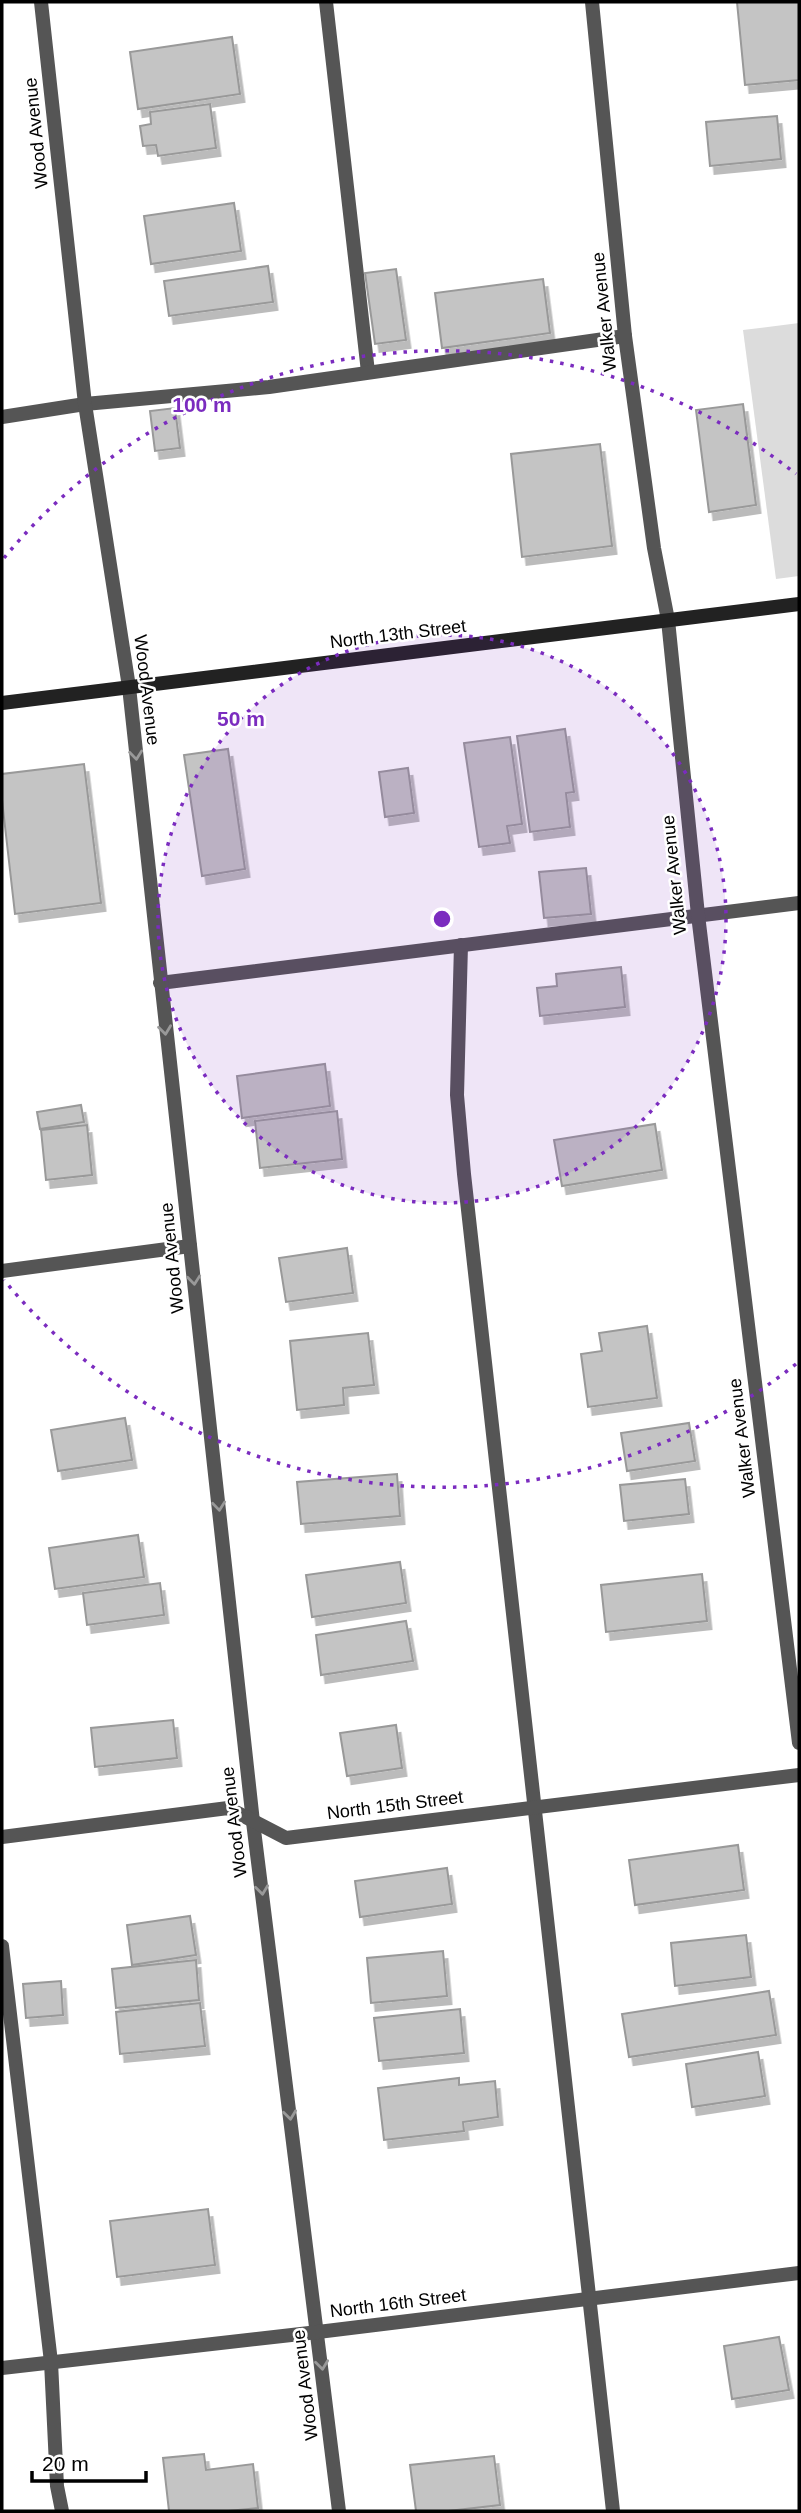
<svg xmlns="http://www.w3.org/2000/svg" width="801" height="2513" viewBox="0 0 801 2513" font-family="Arial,sans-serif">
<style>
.green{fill:#dcdcdc}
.building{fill:#c4c4c4;stroke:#999;stroke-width:2;filter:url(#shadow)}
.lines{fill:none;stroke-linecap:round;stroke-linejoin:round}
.lane{stroke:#555;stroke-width:14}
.street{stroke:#555;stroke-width:14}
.secondary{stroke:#222;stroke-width:14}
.oneway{stroke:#999}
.ring{fill:none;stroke:#7b2cbf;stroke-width:3.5;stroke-dasharray:3.5 7}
.labels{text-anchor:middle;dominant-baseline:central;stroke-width:5;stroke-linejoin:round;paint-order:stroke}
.street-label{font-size:18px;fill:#000;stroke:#fff}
.centre{fill:#7b2cbf;stroke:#fff;stroke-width:3.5}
.ring-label{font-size:21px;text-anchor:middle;font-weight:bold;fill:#7b2cbf;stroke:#fff;stroke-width:5;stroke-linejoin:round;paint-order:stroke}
</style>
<defs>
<filter id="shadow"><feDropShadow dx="4.5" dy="8" stdDeviation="0" flood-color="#0004"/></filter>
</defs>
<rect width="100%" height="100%" fill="#fff"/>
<!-- green -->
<polygon class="green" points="799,323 799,576 776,579 743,330"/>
<!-- building -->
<g class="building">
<polygon points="737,2 799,2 799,80 745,85"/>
<polygon points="232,37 240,94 138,109 130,52"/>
<polygon points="210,104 216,148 158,156 156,145 143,146 140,126 151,124 150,112"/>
<polygon points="777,116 781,159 710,166 706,122"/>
<polygon points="234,203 241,251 151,264 144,216"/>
<polygon points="268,266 273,302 169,316 164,281"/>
<polygon points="396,269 406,340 375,344 365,273"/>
<polygon points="543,279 550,333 442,348 435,293"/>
<polygon points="743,404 756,505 709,512 696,410"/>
<polygon points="175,408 180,448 155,451 150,411"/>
<polygon points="600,444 612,546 522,557 511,454"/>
<polygon points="565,729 574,792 566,793 570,827 530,832 517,736"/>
<polygon points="510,737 522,824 507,826 510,843 479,847 464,743"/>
<polygon points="228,749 245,869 202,876 184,755"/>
<polygon points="84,764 101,903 15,914 2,800 2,774"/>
<polygon points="408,768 414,813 385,817 379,772"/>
<polygon points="586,868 591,914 544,918 539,872"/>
<polygon points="621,967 625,1007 540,1016 537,988 557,986 556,974"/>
<polygon points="325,1064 330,1106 242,1118 237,1076"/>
<polygon points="81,1105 84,1122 40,1129 37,1112"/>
<polygon points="337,1111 342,1159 260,1168 255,1121"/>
<polygon points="655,1124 662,1170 562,1186 554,1140"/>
<polygon points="87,1125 92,1175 46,1180 41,1130"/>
<polygon points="347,1248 353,1293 286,1302 279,1258"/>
<polygon points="647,1326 657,1398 588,1407 581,1354 602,1351 599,1333"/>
<polygon points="368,1333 374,1385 343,1388 344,1405 297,1410 290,1341"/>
<polygon points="125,1418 132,1460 58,1471 51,1430"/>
<polygon points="689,1423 695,1461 627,1471 621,1433"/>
<polygon points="397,1474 400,1516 301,1524 297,1482"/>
<polygon points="685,1479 689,1514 624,1521 620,1485"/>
<polygon points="138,1535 144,1577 55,1589 49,1548"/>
<polygon points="400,1562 406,1603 312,1617 306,1575"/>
<polygon points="702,1574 707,1621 606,1632 601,1585"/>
<polygon points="160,1583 164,1615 87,1625 83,1593"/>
<polygon points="406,1621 413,1661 321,1675 316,1635"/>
<polygon points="173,1720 177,1758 95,1767 91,1728"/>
<polygon points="396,1725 402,1768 347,1776 340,1733"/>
<polygon points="738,1845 744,1890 635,1905 629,1860"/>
<polygon points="447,1868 452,1904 360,1917 355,1881"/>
<polygon points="190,1916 196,1955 132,1965 127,1925"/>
<polygon points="746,1935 751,1977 675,1986 671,1943"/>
<polygon points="443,1951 447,1996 371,2003 367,1958"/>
<polygon points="196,1960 199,2000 116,2008 112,1969"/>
<polygon points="61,1981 63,2015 26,2018 23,1984"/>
<polygon points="769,1991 776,2035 629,2057 622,2014"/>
<polygon points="200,2003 205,2046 120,2054 116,2012"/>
<polygon points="460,2009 464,2053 379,2061 374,2018"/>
<polygon points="758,2052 765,2096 692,2107 686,2064"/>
<polygon points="459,2078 459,2085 495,2081 498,2117 463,2122 464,2131 384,2140 378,2088"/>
<polygon points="208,2209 215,2265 117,2277 110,2221"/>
<polygon points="779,2337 789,2390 732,2399 724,2346"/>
<polygon points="204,2454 206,2470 253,2464 258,2508 228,2511 169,2511 163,2458"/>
<polygon points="494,2456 500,2505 448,2511 416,2511 410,2465"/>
</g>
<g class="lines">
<!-- lane -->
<g class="lane">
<polyline points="326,2 368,372"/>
<polyline points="2,417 85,404 269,387 625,336"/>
<polyline points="461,945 457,1095 464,1174 613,2511"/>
<polyline points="160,983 799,903"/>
<polyline points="2,1946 51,2362 57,2486 62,2511"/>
</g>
<!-- street -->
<g class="street">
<polyline points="41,2 85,404 129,687 253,1822 339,2511"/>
<polyline points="592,2 625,336 654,548 668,620 698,915 799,1743"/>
<polyline points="2,1271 190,1246"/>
<polyline points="2,1837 228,1808 286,1838 799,1775"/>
<polyline points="2,2368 318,2332 799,2273"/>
</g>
<!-- secondary -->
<polyline class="secondary" points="2,703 799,604"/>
</g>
<!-- one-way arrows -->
<defs><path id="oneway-chevron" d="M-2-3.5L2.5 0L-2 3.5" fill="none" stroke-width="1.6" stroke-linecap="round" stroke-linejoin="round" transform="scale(1.75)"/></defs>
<g class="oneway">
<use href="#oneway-chevron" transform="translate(136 755) rotate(84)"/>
<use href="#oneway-chevron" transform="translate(165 1030) rotate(83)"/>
<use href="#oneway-chevron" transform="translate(194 1280) rotate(84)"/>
<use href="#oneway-chevron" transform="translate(219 1506) rotate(84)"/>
<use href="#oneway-chevron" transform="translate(262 1890) rotate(83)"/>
<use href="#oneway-chevron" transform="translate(290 2115) rotate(83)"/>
<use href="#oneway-chevron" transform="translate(322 2365) rotate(83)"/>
</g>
<!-- distance rings -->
<circle cx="442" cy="919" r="284" fill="#7b2cbf" fill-opacity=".12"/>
<g class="ring">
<circle cx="442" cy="919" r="284"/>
<path d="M796 1364A568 568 0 0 1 4 1280M4 558A568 568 0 0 1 796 474"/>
</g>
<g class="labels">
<!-- street labels -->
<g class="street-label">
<text transform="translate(36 133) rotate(-96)">Wood Avenue</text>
<text transform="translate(604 312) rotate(-96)">Walker Avenue</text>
<text transform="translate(398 634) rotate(-7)">North 13th Street</text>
<text transform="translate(147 690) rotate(83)">Wood Avenue</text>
<text transform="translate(674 875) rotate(-96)">Walker Avenue</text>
<text transform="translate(172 1258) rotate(-96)">Wood Avenue</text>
<text transform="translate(742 1438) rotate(-97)">Walker Avenue</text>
<text transform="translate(395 1805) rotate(-7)">North 15th Street</text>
<text transform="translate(234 1822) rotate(-97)">Wood Avenue</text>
<text transform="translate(398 2303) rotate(-7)">North 16th Street</text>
<text transform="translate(305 2385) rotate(-97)">Wood Avenue</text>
</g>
</g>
<circle cx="442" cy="919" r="10" class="centre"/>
<g class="ring-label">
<text x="202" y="412">100 m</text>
<text x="241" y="726">50 m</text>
</g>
<!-- border -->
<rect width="801" height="2513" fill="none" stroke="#000000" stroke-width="7"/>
<!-- scale -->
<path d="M32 2471v10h114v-10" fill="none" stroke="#000000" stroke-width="3.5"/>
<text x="42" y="2471" font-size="21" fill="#000000" stroke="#ffffff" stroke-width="5" paint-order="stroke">20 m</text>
</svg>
